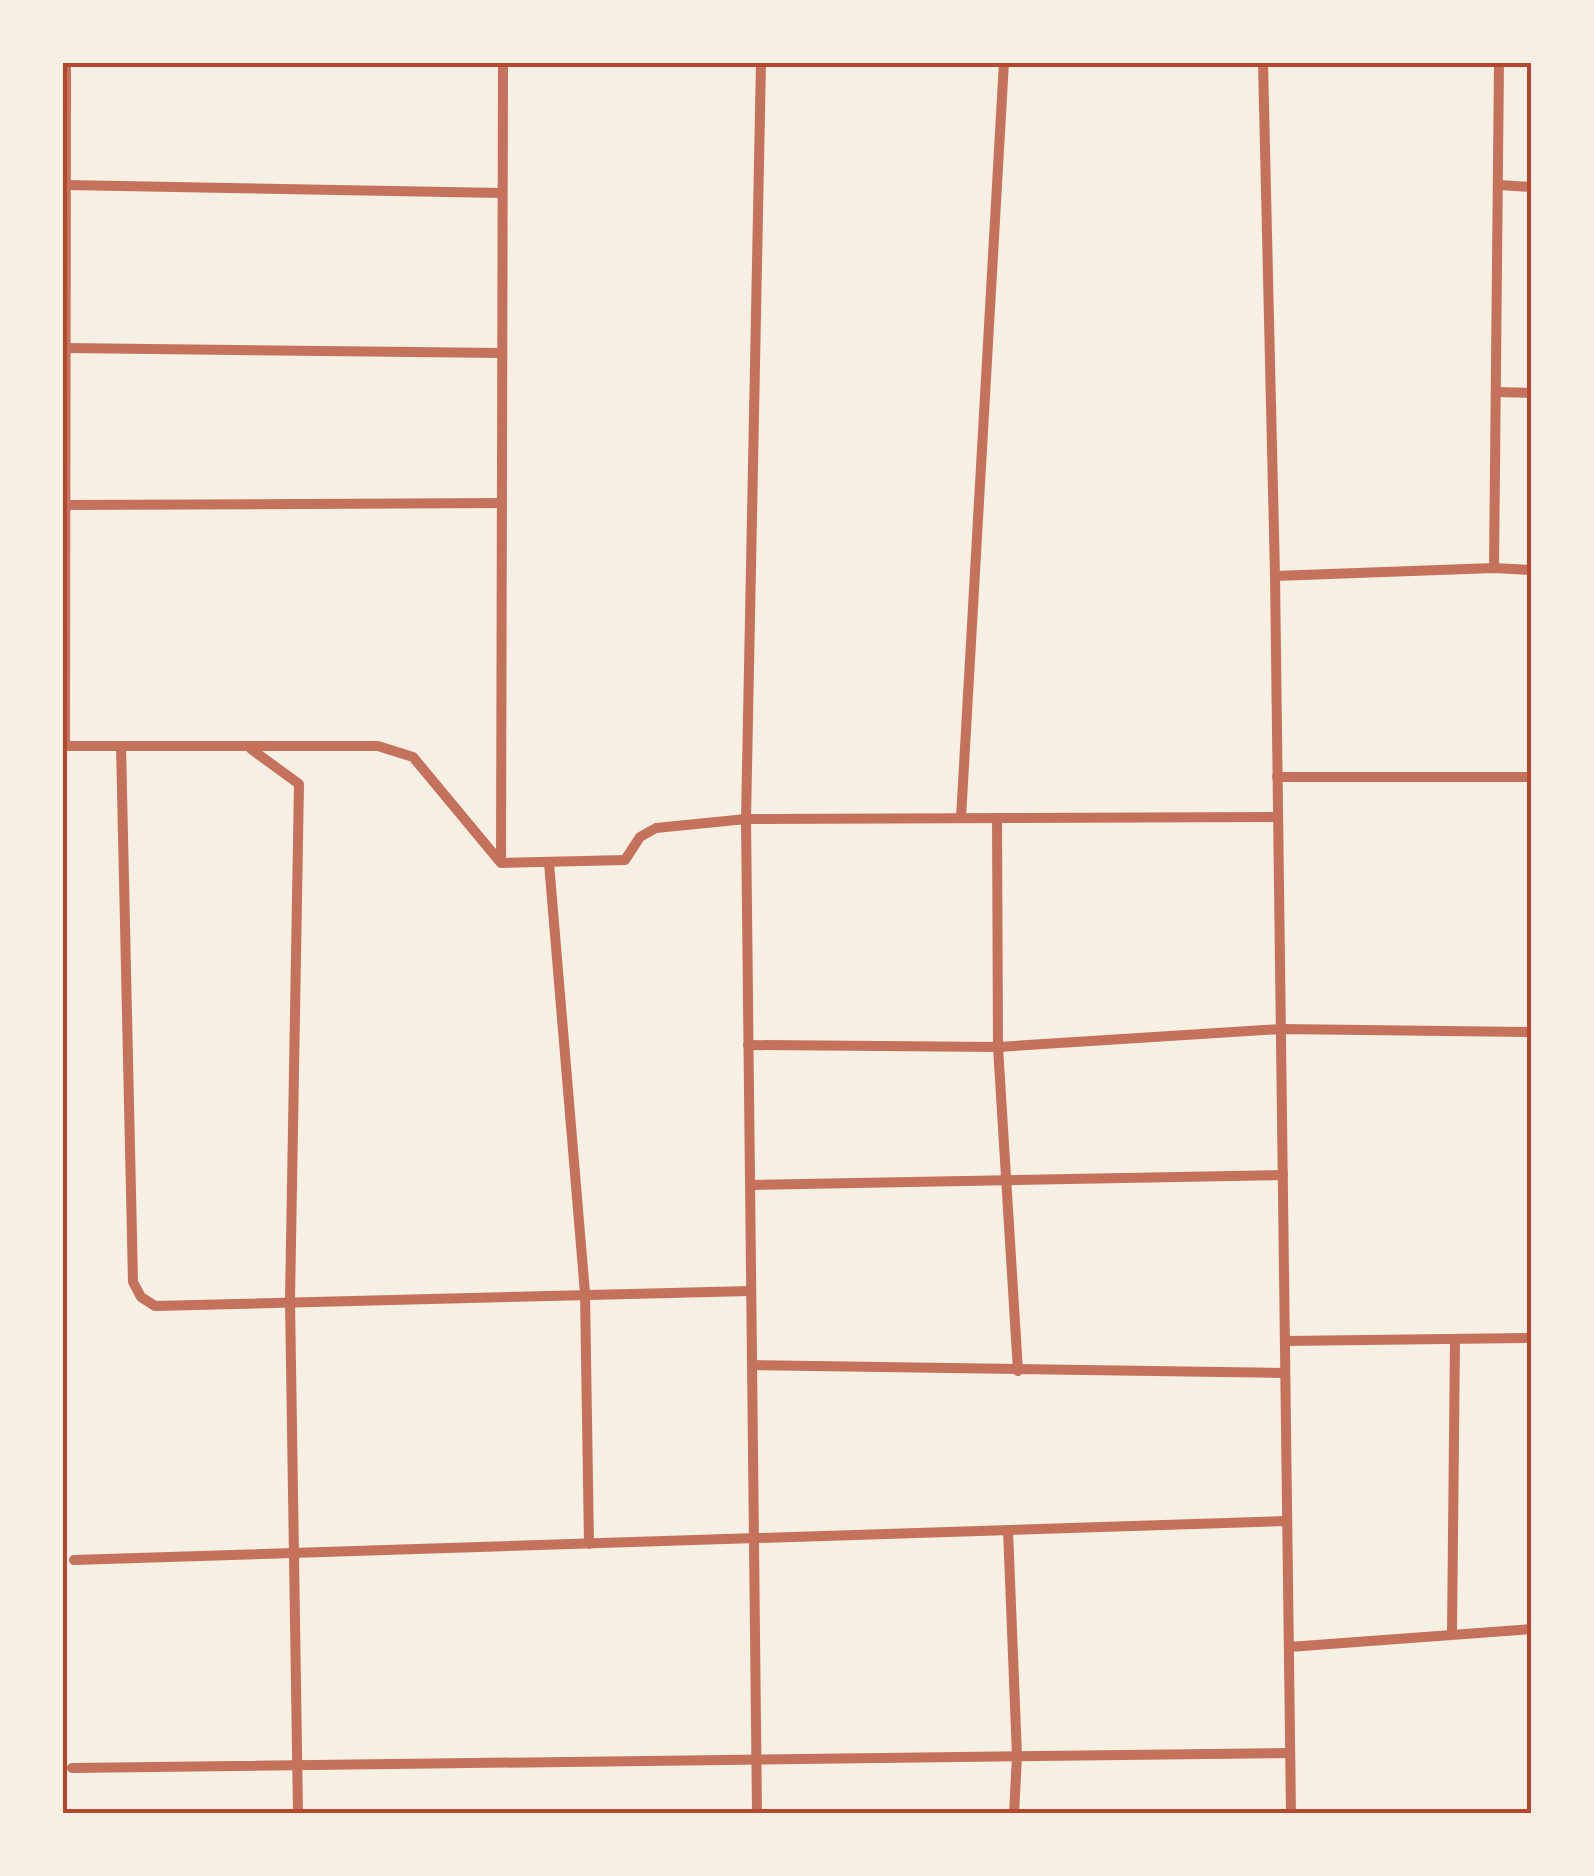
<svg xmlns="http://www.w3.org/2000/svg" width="1594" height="1876" viewBox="0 0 1594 1876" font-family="'Nunito Sans',sans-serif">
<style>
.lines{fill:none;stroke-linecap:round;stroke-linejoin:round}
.minor{stroke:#c5725c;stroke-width:10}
.neatline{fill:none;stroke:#b5482f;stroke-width:4}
</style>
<rect width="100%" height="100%" fill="#f6efe4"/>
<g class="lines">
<!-- minor -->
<g class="minor">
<polyline points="1263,62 1275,576 1291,1814"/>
<polyline points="66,185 502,193"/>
<polyline points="1499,185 1532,187"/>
<polyline points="66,348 502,353"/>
<polyline points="1496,392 1532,393"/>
<polyline points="66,505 502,503"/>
<polyline points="1494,568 1499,62"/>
<polyline points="1275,576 1494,568 1532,570"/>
<polyline points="62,746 378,746 413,757 501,863 625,860 640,837 656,828 746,819 1278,817"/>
<polyline points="65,746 66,62"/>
<polyline points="121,746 133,1282 141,1297 155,1306 751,1291"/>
<polyline points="251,749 299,784 290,1300 298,1814"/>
<polyline points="1277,777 1532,777"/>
<polyline points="961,818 1004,62"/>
<polyline points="997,818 998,1047 1018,1371"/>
<polyline points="501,862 503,62"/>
<polyline points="549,863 585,1293 589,1544"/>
<polyline points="748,1045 998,1047 1281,1029 1532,1032"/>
<polyline points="750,1185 1283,1175"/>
<polyline points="1285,1341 1532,1338"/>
<polyline points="752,1365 1285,1373"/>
<polyline points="1008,1530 1017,1756 1014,1814"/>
<polyline points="74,1560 1287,1521"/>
<polyline points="1452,1633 1455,1339"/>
<polyline points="1289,1647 1532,1629"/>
<polyline points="72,1768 1290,1753"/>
<polyline points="757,1814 746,819 761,62"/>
</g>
</g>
<!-- border -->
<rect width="1594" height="1876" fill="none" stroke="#f6efe4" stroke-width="130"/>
<rect x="65" y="65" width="1464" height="1746" class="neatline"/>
</svg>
